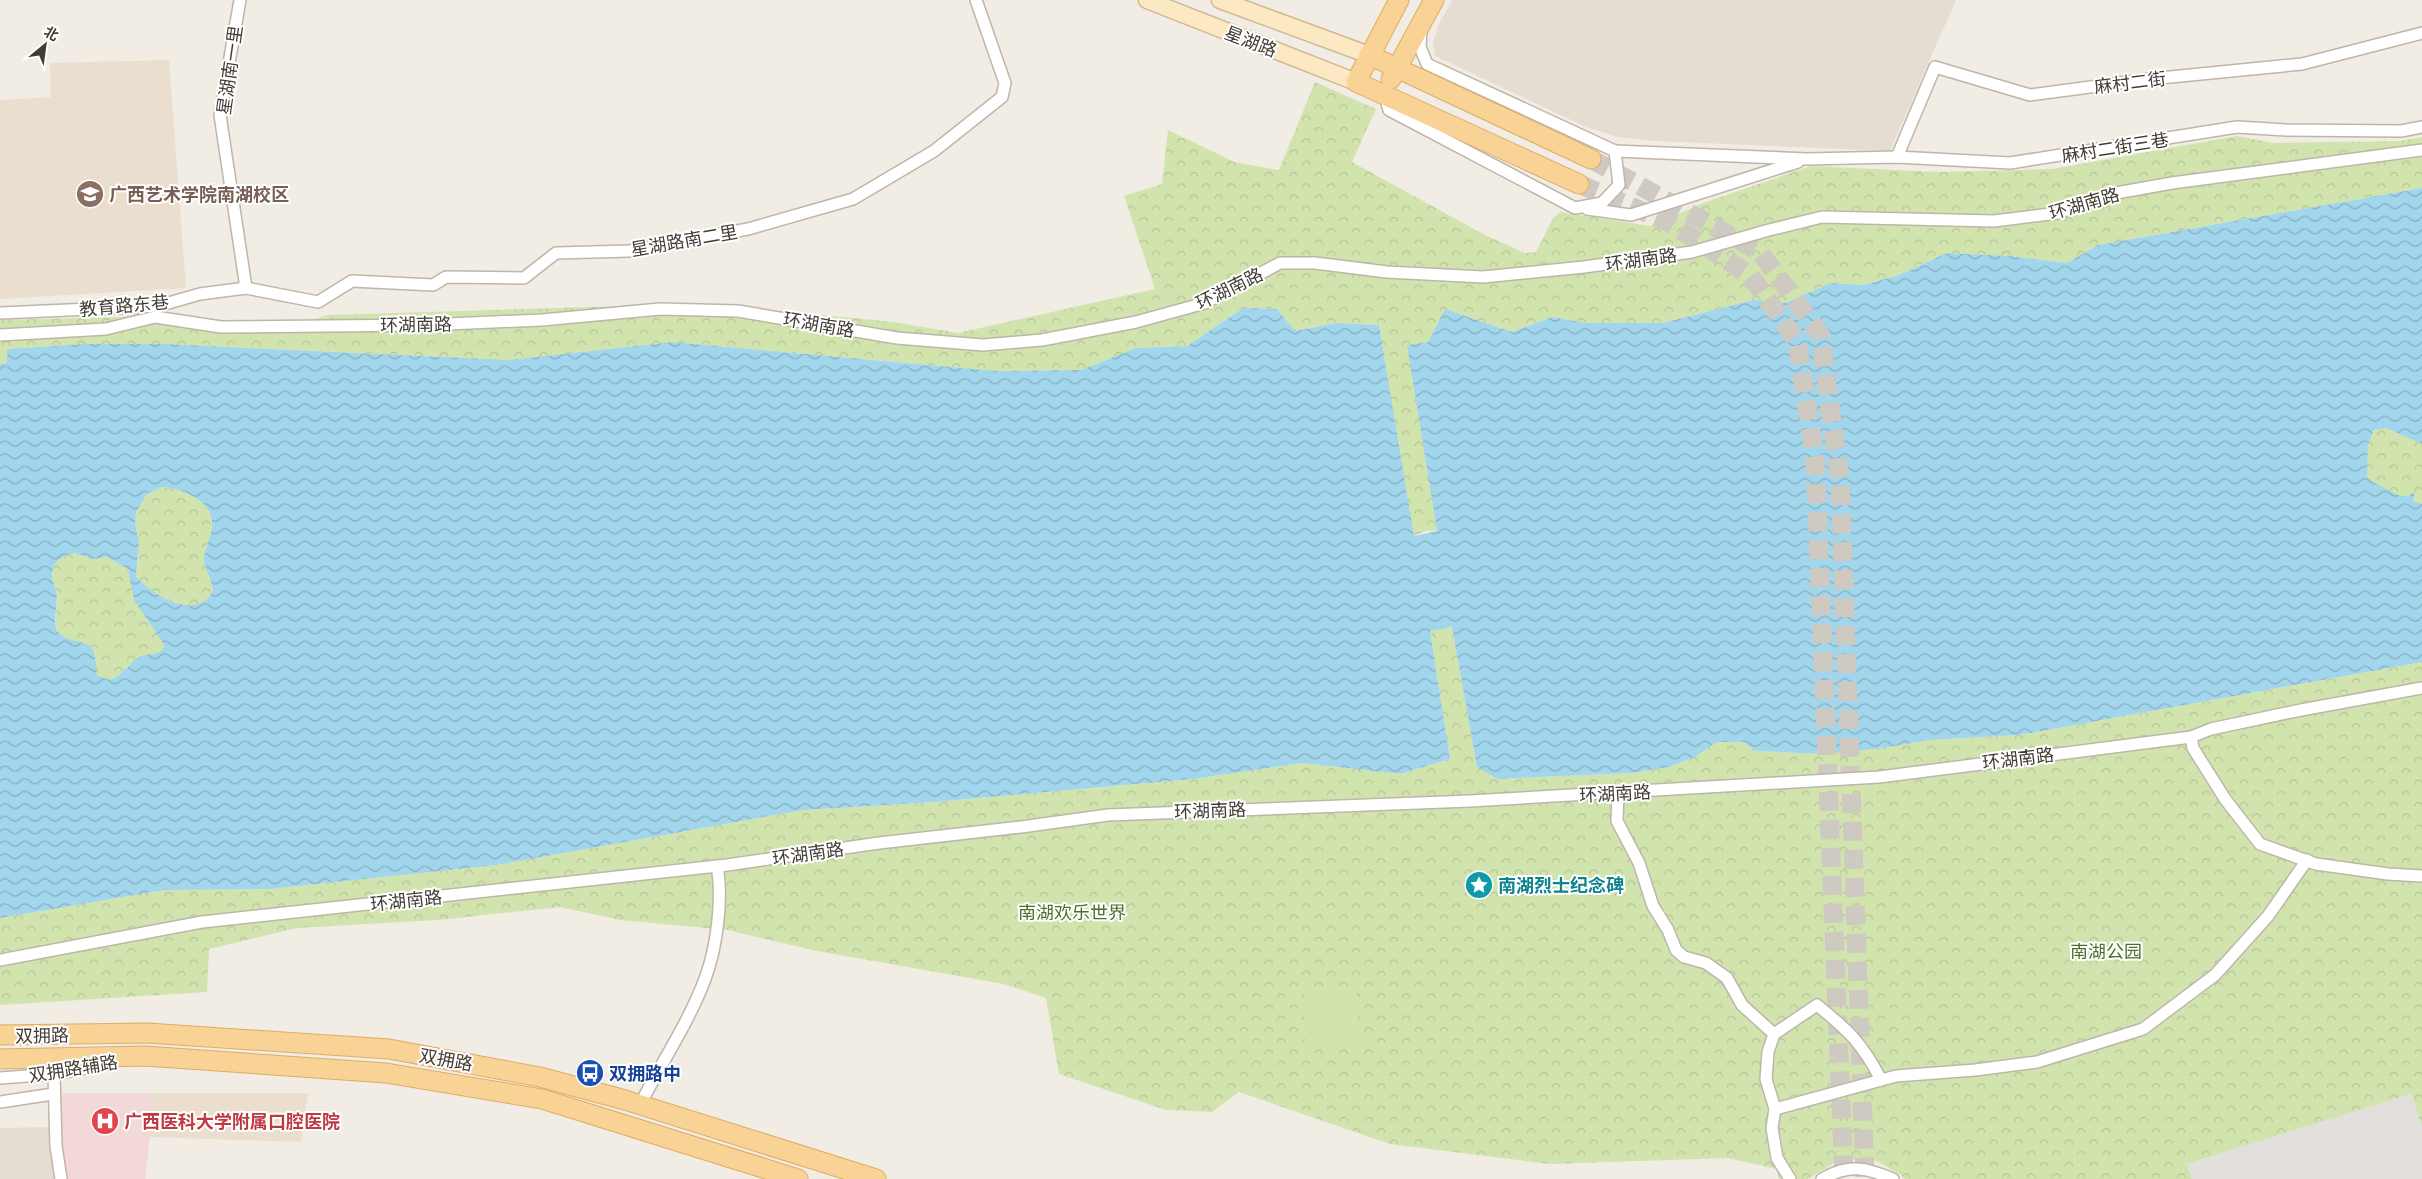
<svg xmlns="http://www.w3.org/2000/svg" width="2422" height="1179" viewBox="0 0 2422 1179" font-family="Barlow,'Noto Sans SC',sans-serif">
<style>
.residential{fill:#e5ddd2}
.education{fill:#eadfce}
.medical{fill:#f2d8d7}
.park{fill:url(#park-crowns)}
.pitch{fill:#d2e4ae}
.parking{fill:#e2dfdc}
.water{fill:url(#water-waves);fill-rule:evenodd}
.lines{fill:none;stroke-linecap:round;stroke-linejoin:round}
.primary-tunnel{stroke:#cec9c1;stroke-width:19;stroke-dasharray:19 9;stroke-linecap:butt}
.minor-casing{stroke:#bfb5aa;stroke-width:14}
.secondary-casing{stroke:#cfba96;stroke-width:19}
.primary-casing{stroke:#ddad66;stroke-width:21}
.minor{stroke:#fff;stroke-width:11}
.secondary{stroke:#fce8c3;stroke-width:16}
.primary{stroke:#f9d295;stroke-width:19}
.labels{text-anchor:middle;dominant-baseline:central;stroke-width:4;stroke-linejoin:round;paint-order:stroke}
.street-label{font-size:18px;fill:#433c34;stroke:#fff}
.education-label{font-size:18px;font-weight:bold;fill:#785e54;stroke:#fff;text-anchor:start}
.culture-label{font-size:18px;font-weight:bold;fill:#0d838f;stroke:#fff;text-anchor:start}
.park-label{font-size:18px;fill:#4d712b;stroke:#fff}
.transit-label{font-size:18px;font-weight:bold;fill:#164399;stroke:#fff;text-anchor:start}
.health-label{font-size:18px;font-weight:bold;fill:#be3a42;stroke:#fff;text-anchor:start}
</style>
<defs>
<pattern id="park-crowns" width="20" height="18" patternUnits="userSpaceOnUse" patternTransform="scale(1.25)"><rect width="20" height="18" fill="#d2e4ae"/><path d="M2 6a3 3 0 1 1 6 0M12 15a3 3 0 1 1 6 0" fill="none" stroke="#b6c496"/></pattern>
<pattern id="water-waves" width="16" height="10" patternUnits="userSpaceOnUse" patternTransform="scale(1.25)"><rect width="16" height="10" fill="#a2d6ec"/><path d="M0 5q4-4 8 0t8 0" fill="none" stroke="#86afc0"/></pattern>
</defs>
<rect width="100%" height="100%" fill="#f1ece4"/>
<!-- residential -->
<g class="residential">
<polygon points="1452,0 1956,0 1890,151 1653,141 1618,137 1586,127 1435,56 1433,43 1438,26"/>
<polygon points="50,1127 57,1179 0,1179 0,1128"/>
</g>
<!-- education -->
<g class="education">
<polygon points="169,60 186,288 0,299 0,100 51,97 50,63"/>
<polygon points="151,1093 308,1093 301,1142 150,1137"/>
</g>
<!-- medical -->
<polygon class="medical" points="65,1093 151,1093 150,1137 145,1179 67,1179 61,1145 60,1097"/>
<!-- park -->
<g class="park">
<polygon points="1315,82 1376,109 1352,162 1485,235 1525,253 1536,252 1553,218 1560,212 1650,226 1706,202 1811,166 1938,172 2052,169 2237,136 2274,143 2401,141 2422,137 2422,188 2098,245 2067,263 2010,256 1947,253 1899,275 1863,285 1831,283 1785,303 1753,300 1663,323 1587,323 1552,317 1512,332 1445,309 1428,342 1408,345 1437,531 1426,531 1413,536 1379,325 1336,323 1295,331 1277,309 1243,308 1187,346 1136,348 1081,370 996,371 672,342 509,360 165,344 84,344 7,349 7,363 0,364 0,320 122,317 159,310 221,323 303,323 328,315 659,305 747,308 894,322 958,333 1155,289 1124,196 1162,184 1168,130 1234,162 1279,170"/>
<path d="M2379,427L2386,428L2422,444V504L2413,501L2415,492C2412,494 2409,497 2404,497C2393,496 2374,485 2367,476C2364,465 2367,433 2379,427Z"/>
<path d="M162,487C183,489 214,501 212,526C211,538 204,549 204,560C205,571 212,580 213,590C199,623 151,595 136,576L139,542L135,523L136,512L147,494Z"/>
<path d="M74,553L93,559L107,557L128,569L143,611L163,642L164,647C158,657 147,653 139,658C127,664 123,675 109,680L97,675L91,647C81,641 67,642 59,633C51,623 59,608 57,596C56,587 50,578 53,569C56,560 65,556 74,553Z"/>
<polygon points="1453,627 1477,767 1497,779 1632,773 1669,767 1695,757 1717,742 1744,742 1755,751 1823,754 1884,748 1929,740 2020,735 2422,662 2422,1128 2411,1094 2187,1164 2192,1179 1905,1179 1900,1174 1876,1161 1842,1158 1808,1179 1779,1179 1777,1169 1728,1158 1550,1164 1390,1144 1239,1092 1212,1112 1166,1110 1059,1074 1046,998 1004,984 817,951 727,930 620,920 560,907 438,920 297,928 209,949 207,992 0,1005 0,918 164,890 270,889 497,865 803,810 935,802 1193,779 1302,763 1401,774 1450,759 1430,631"/>
</g>
<!-- pitch -->
<polygon class="pitch" points="1304,993 1356,993 1360,1045 1305,1045"/>
<!-- parking -->
<polygon class="parking" points="2411,1094 2422,1128 2422,1179 2192,1179 2187,1164"/>
<!-- water -->
<path class="water" d="M2422,188V444L2386,428L2374,430L2368,445L2367,476L2373,482L2400,496H2408L2415,492L2413,501L2422,504V662L2020,735L1929,740L1884,748L1823,754L1755,751L1744,742H1717L1695,757L1669,767L1632,773L1497,779L1477,767L1452,627L1430,631L1450,759L1400,774L1302,763L1193,779L935,802L803,810L497,865L270,889L164,890L0,918V364L7,363V349L84,344H165L509,360L672,342L996,371L1081,370L1136,348L1187,346L1243,308L1277,309L1295,331L1336,323L1379,325L1414,536L1437,531L1407,345L1428,342L1445,309L1512,332L1552,317L1587,323H1663L1753,300L1785,303L1831,283L1863,285L1899,275L1947,253L2010,256L2067,263L2098,245ZM162,487C183,489 214,501 212,526C211,538 204,549 204,560C205,571 212,580 213,590C199,623 151,595 136,576L139,542L135,523L136,512L147,494ZM74,553L93,559L107,557L128,569L134,600L163,643L164,647C159,656 151,653 142,656C131,660 124,675 109,680L97,675C96,668 96,659 94,652C89,638 67,644 58,632C52,623 57,609 57,598C57,588 49,578 53,569C56,559 65,556 74,553Z"/>
<g class="lines">
<!-- primary-tunnel -->
<g class="primary-tunnel">
<polyline points="1591,159 1760,252 1820,334 1840,479 1865,1179"/>
<polyline points="1579,184 1668,222 1750,275 1797,341 1815,458 1844,1179"/>
</g>
<defs>
<g id="minor">
<polyline points="240,0 220,115 246,288"/>
<polyline points="1384,93 1389,110 1575,208 1602,203 1619,185 1615,151 1427,64 1420,47 1421,31"/>
<polyline points="1615,151 1807,159 1897,157 2010,163 2237,127 2286,130 2401,131 2422,127"/>
<polyline points="1897,157 1935,67 2030,95 2150,79 2302,64 2422,33"/>
<polyline points="1587,209 1631,215 1798,162"/>
<polyline points="0,313 158,306 200,294 246,288 318,302 352,281 433,285 446,277 524,278 556,253 629,251 748,229 853,199 934,151 1002,97 1005,83 976,0"/>
<polyline points="0,335 106,329 155,317 221,327 425,325 542,320 660,309 738,311 897,338 983,345 1042,340 1136,322 1205,303 1280,263 1315,263 1387,272 1483,277 1584,267 1692,252 1769,230 1822,217 1994,221 2058,213 2105,195 2172,183 2422,150"/>
<polyline points="2191,737 2193,748 2225,799 2260,844 2316,864 2388,874 2422,876"/>
<polyline points="1618,793 1617,821 1639,863 1653,906 1668,930 1676,950 1684,957 1706,963 1727,978 1742,1005 1774,1034 1768,1052 1766,1079 1775,1109 1772,1128 1777,1158 1790,1179"/>
<polyline points="0,960 202,922 727,865 879,843 1021,827 1108,815 1470,801 1879,777 2191,737 2211,729 2301,710 2422,688"/>
<path d="M1774,1034L1817,1005C1848,1030 1863,1044 1881,1080"/>
<polyline points="54,1074 56,1146 61,1179"/>
<polyline points="0,1078 54,1074 107,1064"/>
<polyline points="0,1102 53,1094"/>
<path d="M640,1105C661,1063 689,1022 705,979C717,947 723,898 717,866"/>
<polyline points="1775,1109 1896,1076 1975,1070 2037,1062 2143,1029 2215,975 2268,916 2307,860"/>
<path d="M1822,1179C1849,1164 1865,1167 1893,1179"/>
</g>
<g id="secondary">
<polyline points="1147,0 1356,82"/>
<polyline points="1220,0 1369,55"/>
</g>
<g id="primary">
<polyline points="1399,0 1356,82 1579,184"/>
<polyline points="1369,55 1591,159"/>
<polyline points="1391,79 1434,0"/>
<polyline points="0,1035 147,1033 389,1049 540,1077 625,1100 876,1179"/>
<polyline points="0,1059 145,1056 386,1073 542,1099 798,1179"/>
</g>
</defs>
<!-- minor casing -->
<use href="#minor" class="minor-casing"/>
<!-- secondary casing -->
<use href="#secondary" class="secondary-casing"/>
<!-- primary casing -->
<use href="#primary" class="primary-casing"/>
<!-- minor -->
<use href="#minor" class="minor"/>
<!-- secondary -->
<use href="#secondary" class="secondary"/>
<!-- primary -->
<use href="#primary" class="primary"/>
</g>
<!-- icons -->
<defs>
<symbol id="university-disc" viewBox="-11 -11 22 22"><circle r="9.5" fill="#8d6e63" stroke="#fff"/><path d="M0-5L7-2L0 1L-7-2ZM-4 1L0 2.5L4 1V4Q0 6-4 4Z" fill="#fff"/></symbol>
<symbol id="sight-disc" viewBox="-11 -11 22 22"><circle r="9.5" fill="#0f9aa8" stroke="#fff"/><path d="M0-6L1.8-2.2L6-1.7L2.9 1.2L3.7 5.4L0 3.3L-3.7 5.4L-2.9 1.2L-6-1.7L-1.8-2.2Z" fill="#fff"/></symbol>
<symbol id="bus-disc" viewBox="-11 -11 22 22"><circle r="9.5" fill="#1a4fb4" stroke="#fff"/><path d="M-5-6H5V4H4V6H2V4H-2V6H-4V4H-5ZM-3.5-4V0h7V-4ZM-3.5 1.2v1.5H-2V1.2ZM2 1.2v1.5H3.5V1.2Z" fill="#fff"/></symbol>
<symbol id="hospital-disc" viewBox="-11 -11 22 22"><circle r="9.5" fill="#e0444e" stroke="#fff"/><path d="M-5-5h3v3.5h4V-5h3V5h-3V1.5h-4V5h-3Z" fill="#fff"/></symbol>
</defs>
<g fill-rule="evenodd">
<use href="#university-disc" x="74" y="178" width="32" height="32"/>
<use href="#sight-disc" x="1463" y="869" width="32" height="32"/>
<use href="#bus-disc" x="574" y="1057" width="32" height="32"/>
<use href="#hospital-disc" x="89" y="1105" width="32" height="32"/>
</g>
<g class="labels">
<!-- street labels -->
<g class="street-label">
<text transform="translate(1251 41) rotate(21)">星湖路</text>
<text transform="translate(229 70) rotate(-82)">星湖南一里</text>
<text transform="translate(2130 82) rotate(-7)">麻村二街</text>
<text transform="translate(2115 147) rotate(-9)">麻村二街三巷</text>
<text transform="translate(2084 203) rotate(-16)">环湖南路</text>
<text transform="translate(684 240) rotate(-10)">星湖路南二里</text>
<text transform="translate(1641 259) rotate(-8)">环湖南路</text>
<text transform="translate(1229 288) rotate(-26)">环湖南路</text>
<text transform="translate(124 305) rotate(-5)">教育路东巷</text>
<text transform="translate(416 324) rotate(-1)">环湖南路</text>
<text transform="translate(819 324) rotate(10)">环湖南路</text>
<text transform="translate(2018 758) rotate(-7)">环湖南路</text>
<text transform="translate(1615 793) rotate(-3)">环湖南路</text>
<text transform="translate(1210 810) rotate(-2)">环湖南路</text>
<text transform="translate(808 853) rotate(-8)">环湖南路</text>
<text transform="translate(406 900) rotate(-6)">环湖南路</text>
<text transform="translate(42 1035) rotate(-1)">双拥路</text>
<text transform="translate(446 1059) rotate(10)">双拥路</text>
<text transform="translate(73 1068) rotate(-9)">双拥路辅路</text>
</g>
<!-- education labels -->
<g class="education-label">
<text x="109" y="194">广西艺术学院南湖校区</text>
</g>
<!-- culture labels -->
<g class="culture-label">
<text x="1498" y="885">南湖烈士纪念碑</text>
</g>
<!-- park labels -->
<g class="park-label">
<text x="1072" y="912">南湖欢乐世界</text>
<text x="2106" y="951">南湖公园</text>
</g>
<!-- transit labels -->
<g class="transit-label">
<text x="609" y="1073">双拥路中</text>
</g>
<!-- health labels -->
<g class="health-label">
<text x="124" y="1121">广西医科大学附属口腔医院</text>
</g>
</g>
<!-- north arrow -->
<g transform="translate(45 45) rotate(29)" stroke="#ffffff" stroke-width="4" paint-order="stroke">
<path d="M0-4L9 19L0 12L-9 19Z" fill="#433c34"/>
<text y="-8" font-size="14" font-weight="bold" text-anchor="middle" fill="#433c34">北</text>
</g>
</svg>
